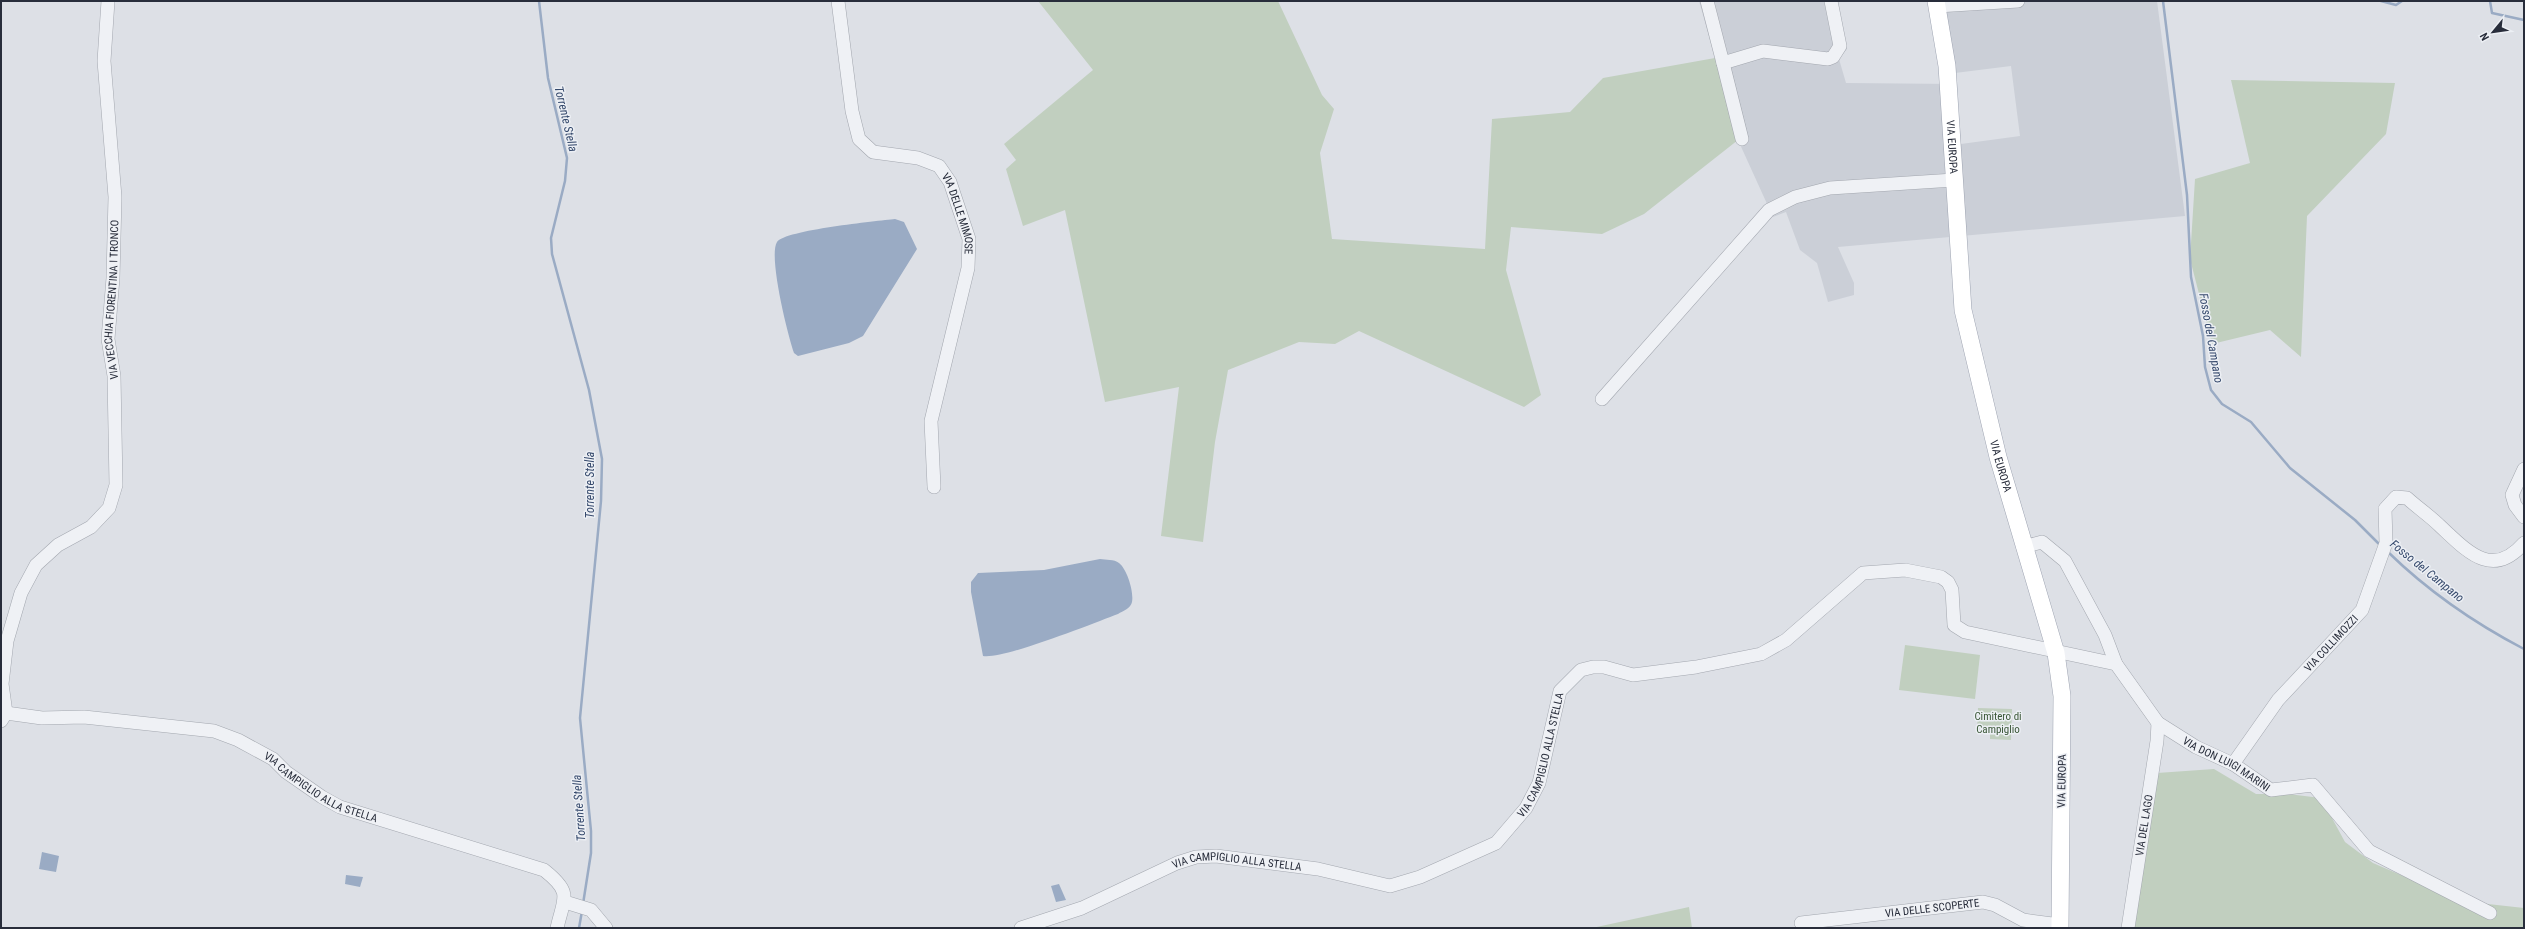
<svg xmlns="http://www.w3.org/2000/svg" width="2525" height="929" viewBox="0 0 2525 929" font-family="'Roboto Condensed',sans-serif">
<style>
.built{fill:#cbcfd7}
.green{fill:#c1cfbf}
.water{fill:#9aabc4}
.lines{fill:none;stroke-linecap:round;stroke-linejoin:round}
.stream{stroke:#9aabc4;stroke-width:2.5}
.minor-casing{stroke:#a3a7af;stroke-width:14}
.major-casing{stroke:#9da3b1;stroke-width:18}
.minor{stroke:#eff1f5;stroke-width:13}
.major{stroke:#fff;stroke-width:17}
.labels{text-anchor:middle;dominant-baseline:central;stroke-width:3;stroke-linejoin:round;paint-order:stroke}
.street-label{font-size:11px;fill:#282d3b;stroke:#eceff4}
.park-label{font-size:11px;fill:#395636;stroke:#eceff4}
.water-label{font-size:12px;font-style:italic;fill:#35496c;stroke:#eceff4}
</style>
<rect width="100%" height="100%" fill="#dde0e6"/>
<!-- built -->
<polygon class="built" points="1699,1 1836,1 1847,49 1839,59 1846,83 1955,84 1961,144 2020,136 2011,66 1955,73 1942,1 2157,1 2185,216 1838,247 1854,283 1854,295 1828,302 1817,263 1800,250 1786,212 1773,217 1738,140"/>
<!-- green -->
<g class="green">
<polygon points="1038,1 1278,1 1322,95 1334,109 1320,153 1332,239 1485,249 1492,119 1570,112 1603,78 1715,58 1738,140 1644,214 1602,234 1511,227 1506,270 1541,395 1524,407 1359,331 1335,344 1299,342 1228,370 1215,442 1203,542 1161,536 1179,387 1105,402 1065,210 1023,226 1006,169 1016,160 1004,144 1093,70"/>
<polygon points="2231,80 2395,83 2386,134 2307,216 2301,357 2270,330 2212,344 2190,259 2195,179 2250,163"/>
<polygon points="1905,645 1980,655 1975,699 1899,690"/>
<polygon points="1978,708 2012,709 2011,740 1990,739 1990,732 1977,731"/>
<polygon points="2214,769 2256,794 2288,794 2321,798 2345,842 2373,863 2461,901 2524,908 2524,928 2132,928 2157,773"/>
<polygon points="1689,907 1692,928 1592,928"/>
</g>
<!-- water -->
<g class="water">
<path d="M895,219L904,222L917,249L863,336L849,343L798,356L794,353C788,336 768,256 777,242C785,230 877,221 895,219Z"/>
<path d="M1100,559C1106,560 1114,559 1119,563C1127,569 1134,592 1132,602C1131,608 1123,611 1118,614C1094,623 1002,660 983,656L971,592V582L978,573L1044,570Z"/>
<polygon points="42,852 59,856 56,872 39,869"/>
<polygon points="346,875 363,877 360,887 345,884"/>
<polygon points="1059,884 1066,900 1056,902 1051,886"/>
</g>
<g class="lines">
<!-- stream -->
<g class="stream">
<polyline points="539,1 548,78 567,158 565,181 551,238 552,254 589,390 602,459 601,501 580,718 591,831 591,853 583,904"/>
<polyline points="2163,1 2187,195 2191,277 2203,336 2205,367 2211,390 2222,404 2251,422 2290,468 2355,520 2381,546"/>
<polyline points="2381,1 2396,5 2402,1"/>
<polyline points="2490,1 2492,13 2524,20"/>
<path d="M2388,552C2427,590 2476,624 2524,649"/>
<polyline points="579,928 582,911"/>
</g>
<defs>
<g id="minor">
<path id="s1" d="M838,1L852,111L859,139L873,152L918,158L939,166L950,182L969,239L968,268L931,421L934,487"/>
<polyline points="1707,1 1723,63 1763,51 1828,59 1833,57 1840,46 1831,1"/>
<polyline points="1937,6 2018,1"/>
<polyline points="1723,63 1742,139"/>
<polyline points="1602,399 1769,210 1795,197 1830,188 1954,180"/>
<polyline points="2524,469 2512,495 2515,505 2524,517"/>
<path id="s2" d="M2023,547L2042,542L2065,561L2105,635L2116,664L2158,723L2196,747L2233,764L2271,790L2313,785L2369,851L2490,913"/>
<path id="s3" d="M6,713L42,718L84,717L214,731L238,740L273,759L286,772L322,797L340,807L544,870C573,893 564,897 557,928"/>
<path id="s4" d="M1,721L6,713L2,684L7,641L21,593L36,565L58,545L91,527L109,508L116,485L114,376L108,339L113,278L115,197L104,61L108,1"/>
<path id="s5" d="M2233,764L2278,700L2362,610L2386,543L2385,509L2396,497L2407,498C2418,508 2430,516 2440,526C2467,551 2492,580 2524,543"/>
<polyline points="565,902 591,910 606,928"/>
<path id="s6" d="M1801,923L1983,902L1995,905L2023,920L2060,925"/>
<path id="s7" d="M1021,928L1082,908L1177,863L1196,857L1216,856L1318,869L1390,886L1420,877L1496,843L1526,808L1539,783L1560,691L1581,670L1593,667H1604L1633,675L1696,667L1761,654L1786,640L1863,573L1905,570L1941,577L1948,582L1952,590L1954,625L1965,632L2116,664"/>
<path id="s8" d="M2128,928L2157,741L2158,723"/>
</g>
<g id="major">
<path id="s9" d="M1936,1L1947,66L1963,310L1998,457L2056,653L2062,696L2060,928"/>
</g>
</defs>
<!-- minor casing -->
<use href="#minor" class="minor-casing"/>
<!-- major casing -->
<use href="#major" class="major-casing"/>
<!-- minor -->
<use href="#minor" class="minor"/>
<!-- major -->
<use href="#major" class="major"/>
</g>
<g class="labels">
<!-- street labels -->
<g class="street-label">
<text stroke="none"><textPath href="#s9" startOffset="147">VIA EUROPA</textPath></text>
<text stroke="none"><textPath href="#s1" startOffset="279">VIA DELLE MIMOSE</textPath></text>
<text stroke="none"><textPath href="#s4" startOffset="467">VIA VECCHIA FIORENTINA I TRONCO</textPath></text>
<text stroke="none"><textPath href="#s9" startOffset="471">VIA EUROPA</textPath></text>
<text stroke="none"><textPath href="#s5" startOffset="156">VIA COLLIMOZZI</textPath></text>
<text stroke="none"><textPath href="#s7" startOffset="602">VIA CAMPIGLIO ALLA STELLA</textPath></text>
<text stroke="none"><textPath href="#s2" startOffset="317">VIA DON LUIGI MARINI</textPath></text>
<text transform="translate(2062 781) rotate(-89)">VIA EUROPA</text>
<text stroke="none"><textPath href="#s3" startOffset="331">VIA CAMPIGLIO ALLA STELLA</textPath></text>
<text stroke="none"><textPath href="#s8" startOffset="104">VIA DEL LAGO</textPath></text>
<text stroke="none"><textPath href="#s7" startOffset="230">VIA CAMPIGLIO ALLA STELLA</textPath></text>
<text stroke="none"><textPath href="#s6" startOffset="132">VIA DELLE SCOPERTE</textPath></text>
</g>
<!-- park labels -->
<g class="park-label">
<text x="1998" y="716">Cimitero di<tspan x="1998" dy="13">Campiglio</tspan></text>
</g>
<!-- water labels -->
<g class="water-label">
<text transform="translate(566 119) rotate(77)">Torrente Stella</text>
<text transform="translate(2211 338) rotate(80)">Fosso del Campano</text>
<text transform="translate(590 485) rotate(-90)">Torrente Stella</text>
<text transform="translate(2427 571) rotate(39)">Fosso del Campano</text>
<text transform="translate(579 808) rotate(-94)">Torrente Stella</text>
</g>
</g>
<!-- border -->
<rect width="2525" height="929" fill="none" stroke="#282d3b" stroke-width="4"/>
<!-- north arrow -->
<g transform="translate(2493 32) rotate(241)" stroke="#eceff4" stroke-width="3" paint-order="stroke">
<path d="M0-3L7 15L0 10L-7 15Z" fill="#282d3b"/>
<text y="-6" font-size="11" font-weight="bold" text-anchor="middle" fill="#282d3b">N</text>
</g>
</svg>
